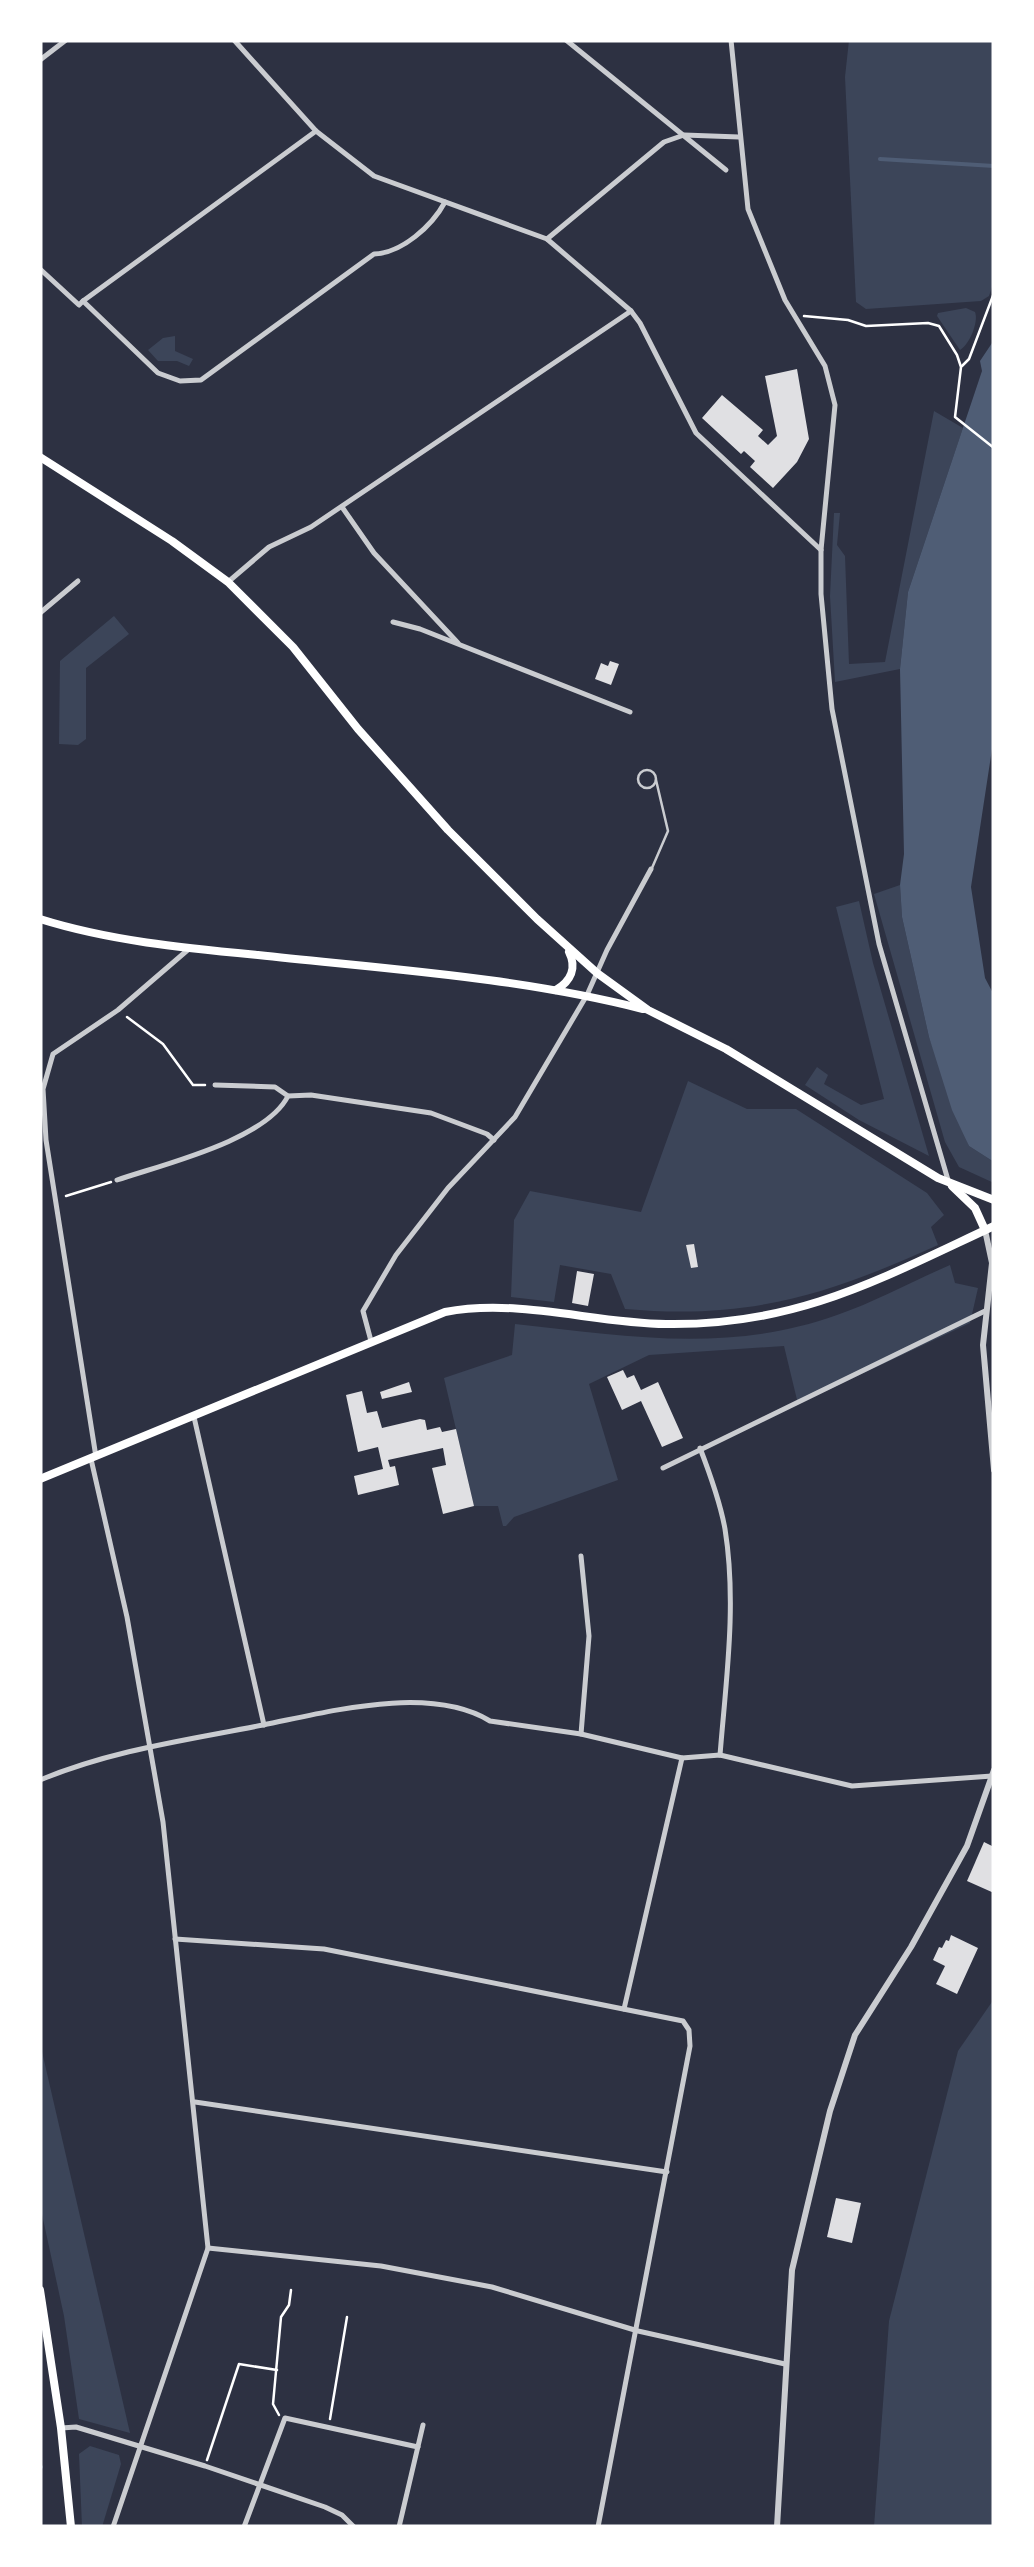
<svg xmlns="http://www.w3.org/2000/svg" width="1034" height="2567" viewBox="0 0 1034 2567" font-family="'Alegreya Sans',sans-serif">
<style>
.green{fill:#3c4559}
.water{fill:#4f5d75}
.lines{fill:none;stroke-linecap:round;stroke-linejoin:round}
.stream{stroke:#4f5d75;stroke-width:4}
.building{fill:#e0e0e3}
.path{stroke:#fff;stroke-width:2.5}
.service{stroke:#caccd0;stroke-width:2.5}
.minor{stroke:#caccd0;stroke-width:5}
.tertiary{stroke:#caccd0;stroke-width:6}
.secondary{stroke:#fff;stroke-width:8}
.primary{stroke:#fff;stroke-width:8}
</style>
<rect width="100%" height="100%" fill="#2d3142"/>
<!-- green -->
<g class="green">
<polygon points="849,40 994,40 994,281 989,296 981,301 866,309 856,302 845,77"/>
<path d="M966,308L975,312C979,322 969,345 960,350L937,316L938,313Z"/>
<polygon points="175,336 175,351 193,359 189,366 177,361 158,361 148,350 163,338"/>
<polygon points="934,411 963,428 908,592 900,669 835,682 830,596 834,513 840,513 837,545 845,556 849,664 885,662"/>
<polygon points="114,616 129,634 86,668 86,739 78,745 59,744 60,661"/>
<polygon points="900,885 902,917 929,1037 969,1146 994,1162 994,1183 959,1167 945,1142 874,894"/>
<polygon points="859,901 873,963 929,1156 859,1120 805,1085 817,1067 828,1075 824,1084 861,1105 884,1099 836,907"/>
<path d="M688,1081L747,1109H796L927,1193L944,1215L931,1227L938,1245C828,1295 749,1320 625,1309L611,1274L560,1265L554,1302L511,1297L514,1220L530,1191L641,1212Z"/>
<path d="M950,1265L955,1283L978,1288L970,1323L798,1404L784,1346L649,1355L589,1384L618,1480L514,1517L506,1526H503L498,1506H474L444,1378L512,1355L515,1324C625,1336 728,1354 837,1315C875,1302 913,1281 950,1265Z"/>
<polygon points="994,1999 994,2527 874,2527 889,2321 958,2051"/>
<polygon points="40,2043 130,2433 79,2419 64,2316 40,2205"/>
<polygon points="90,2446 119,2455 121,2464 102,2527 82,2527 79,2454"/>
</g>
<!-- water -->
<polygon class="water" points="994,340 994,736 971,887 985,978 994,995 994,1162 969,1146 952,1110 929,1037 902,917 900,885 904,854 900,669 908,592 982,371 980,361"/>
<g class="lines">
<!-- stream -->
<g class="stream">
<polyline points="880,159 994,166"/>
<polyline points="40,2466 41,2467"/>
</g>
</g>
<!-- building -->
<g class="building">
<polygon points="797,369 809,439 797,462 773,488 750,467 755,461 744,451 741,454 702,418 722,395 763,430 758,436 768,445 777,436 765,376"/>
<polygon points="610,661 619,664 611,685 595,679 601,663 608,666"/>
<polygon points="694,1244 698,1267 691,1268 686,1245"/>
<polygon points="577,1271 594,1274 588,1306 572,1303"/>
<polygon points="623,1370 627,1378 634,1375 641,1390 658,1382 683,1438 662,1447 641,1401 622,1410 607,1377"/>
<polygon points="409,1382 412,1392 382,1399 380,1392"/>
<polygon points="362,1391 367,1413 377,1411 382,1428 420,1419 425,1420 427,1430 440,1427 442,1432 456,1429 474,1506 443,1514 432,1468 446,1465 443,1448 388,1460 390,1467 395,1466 399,1485 358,1495 354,1476 383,1469 378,1447 358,1452 346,1395"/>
<polygon points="984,1842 994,1847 994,1893 967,1881"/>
<polygon points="951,1935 978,1948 957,1994 936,1984 945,1966 933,1960 939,1947 942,1948 946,1940 949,1941"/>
<polygon points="836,2198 861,2203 852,2243 827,2237"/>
</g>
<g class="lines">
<!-- path -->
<g class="path">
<polyline points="804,316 848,320 866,326 928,323 939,326 957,355 961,367 955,417 994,448"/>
<polyline points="962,366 969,359 994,293"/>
<polyline points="127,1017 163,1044 193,1085 205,1085"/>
<polyline points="66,1196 111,1182"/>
<polyline points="279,2415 273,2404 281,2317 289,2305 291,2290"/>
<polyline points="330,2419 347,2317"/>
<polyline points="207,2460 239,2364 277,2370"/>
</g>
<!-- service -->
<g class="service">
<circle cx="647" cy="779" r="9"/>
<polyline points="652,868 668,831 656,780"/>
</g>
<!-- minor -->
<g class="minor">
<polyline points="234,40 316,131 374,176 547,239 631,311 640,323 696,433 821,550"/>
<polyline points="566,40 726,170"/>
<polyline points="731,40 748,209 785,300 825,366 835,405 821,550 821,594 832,709 879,944 948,1180"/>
<polyline points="40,60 66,40"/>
<polyline points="547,239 664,142 684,135 739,137"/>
<path d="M40,269L79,305L83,301L158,373L180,381L201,380L374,254C402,253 432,226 445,202"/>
<polyline points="83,301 316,131"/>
<polyline points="342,507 374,553 458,643"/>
<polyline points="228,582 269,547 311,527 631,311"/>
<polyline points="40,613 78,581"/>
<polyline points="393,622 420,629 630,712"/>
<polyline points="215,1085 275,1087 288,1096 311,1095 431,1113 487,1134 494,1140"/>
<path d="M117,1180C164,1164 266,1140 288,1096"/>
<polyline points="371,1341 363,1311 396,1255 448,1188 515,1117 587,995 607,950 651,869"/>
<polyline points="194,1417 264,1725"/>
<path d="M700,1448C710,1474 720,1501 725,1529C737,1604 726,1680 720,1755"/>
<polyline points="96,1457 46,1140 43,1089 53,1054 118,1010 190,948"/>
<polyline points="91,1459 127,1617 163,1822 208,2248 113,2527"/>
<polyline points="663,1468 985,1311"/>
<polyline points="581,1734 589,1636 581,1556"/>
<path d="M40,1780C112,1750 187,1740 263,1725C328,1712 429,1684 490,1721L581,1734L682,1758L720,1755L852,1786L992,1776"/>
<polyline points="175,1939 324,1949 683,2021 689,2030 690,2046 598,2527"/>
<polyline points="624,2009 682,1758"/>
<polyline points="195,2102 667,2172"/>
<polyline points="208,2248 381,2266 492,2287 638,2331 785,2364"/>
<polyline points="61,2428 76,2427 205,2466 325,2507 342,2515 354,2527"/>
<polyline points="244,2527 285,2418 418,2447"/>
<polyline points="399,2527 423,2425"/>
</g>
<!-- tertiary -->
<g class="tertiary">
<polyline points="985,1230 992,1263 983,1345 994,1470"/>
<polyline points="777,2527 792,2270 830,2111 855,2035 911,1947 967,1846 994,1770"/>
</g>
<!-- secondary -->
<polyline class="secondary" points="40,2290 61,2428 71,2527"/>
<!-- primary -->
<g class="primary">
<polyline points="40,457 172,541 228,582 293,647 358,729 448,830 537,919 597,973 648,1010 726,1049 938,1178 994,1200"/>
<path d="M40,919C110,941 185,948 258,955C387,969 517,977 643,1009"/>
<path d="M556,990C571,981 577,968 569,952"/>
<polyline points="952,1186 975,1208 985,1230"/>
<path d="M40,1479L445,1312C517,1298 593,1323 666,1324C797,1326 880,1279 994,1226"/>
</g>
</g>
<!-- border -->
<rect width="1034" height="2567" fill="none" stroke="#ffffff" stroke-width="85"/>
</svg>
